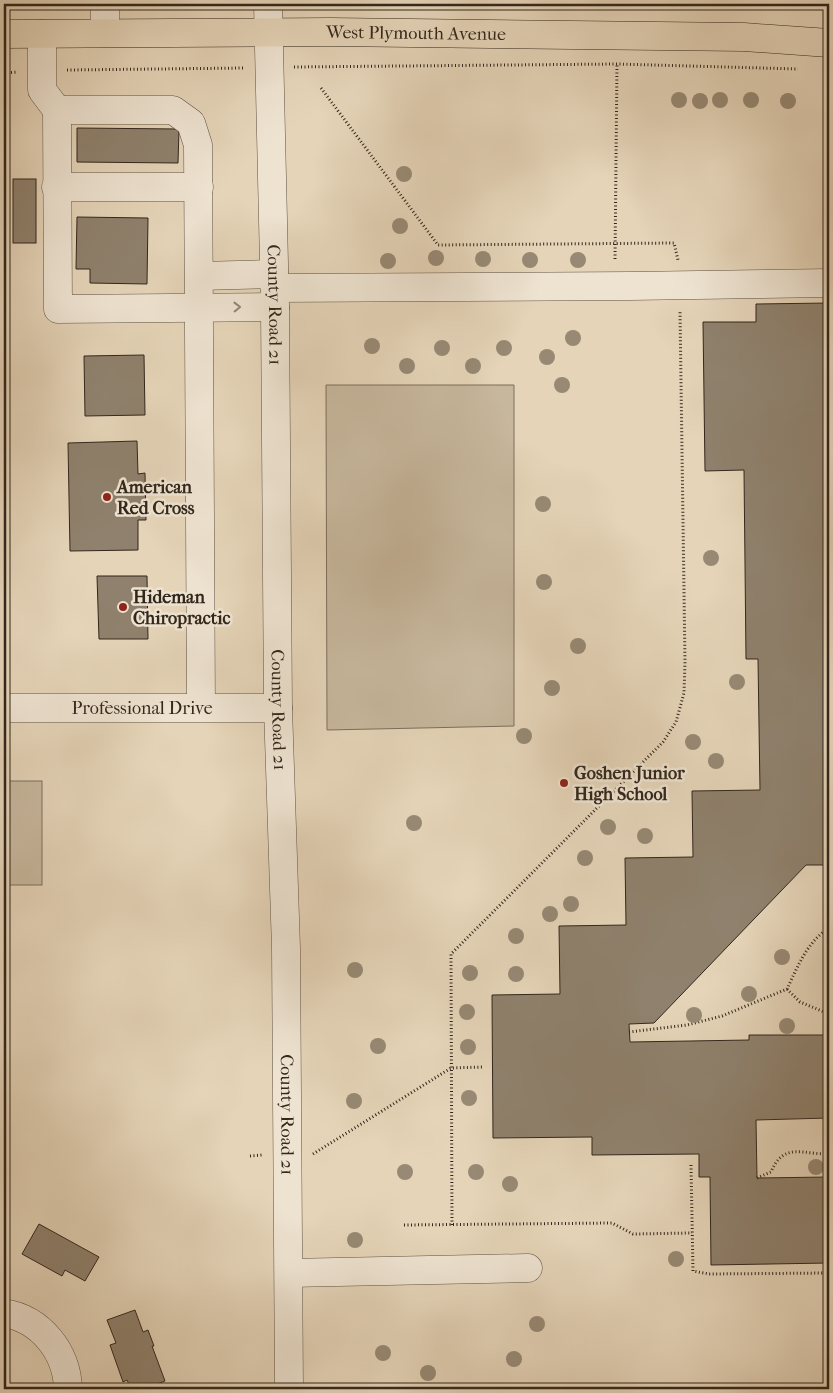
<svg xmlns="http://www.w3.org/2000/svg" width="833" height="1393" viewBox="0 0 833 1393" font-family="'IM FELL French Canon',serif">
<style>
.green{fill:#c7b79d;stroke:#7c6f5c}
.building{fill:#8f816d;stroke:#32271c}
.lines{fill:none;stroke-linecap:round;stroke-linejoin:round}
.minor-casing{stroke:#5f5243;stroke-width:29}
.major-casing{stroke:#32271c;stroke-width:29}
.path{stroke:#32271c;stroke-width:3;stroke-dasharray:1 2.5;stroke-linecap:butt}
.minor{stroke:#eee3d1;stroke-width:28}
.major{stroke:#e5d4b8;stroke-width:28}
.tree{fill:#978974}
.oneway{stroke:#908576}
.poi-dot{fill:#8f2418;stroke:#eee3d1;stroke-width:2}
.labels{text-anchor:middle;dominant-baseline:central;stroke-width:5;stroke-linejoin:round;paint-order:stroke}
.street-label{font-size:18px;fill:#32271c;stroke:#eee3d1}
.poi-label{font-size:18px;font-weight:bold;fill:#32271c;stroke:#eee3d1;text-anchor:start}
</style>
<rect width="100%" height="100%" fill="#e5d4b8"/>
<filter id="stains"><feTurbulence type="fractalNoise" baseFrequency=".004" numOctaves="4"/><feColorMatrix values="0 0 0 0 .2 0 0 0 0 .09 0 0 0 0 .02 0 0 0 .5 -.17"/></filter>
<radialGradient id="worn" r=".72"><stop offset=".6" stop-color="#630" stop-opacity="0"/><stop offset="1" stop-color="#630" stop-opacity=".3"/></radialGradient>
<!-- green -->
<g class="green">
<polygon points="326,385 514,385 514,726 327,730"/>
<rect x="4" y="781" width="38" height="104"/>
</g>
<!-- building -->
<g class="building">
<polygon points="77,128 179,129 178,163 77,162"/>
<rect x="13" y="179" width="23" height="64"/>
<polygon points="77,217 148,218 147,284 90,283 90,269 76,269"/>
<polygon points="829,303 829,865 806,865 654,1023 629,1024 630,1042 749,1040 749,1035 829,1035 829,1118 756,1120 757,1178 829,1177 829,1263 711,1265 710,1177 699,1177 699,1154 592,1155 592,1137 493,1138 492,995 560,994 559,926 626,925 625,858 693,857 692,791 760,790 758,659 746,659 744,470 705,471 703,322 756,322 756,304"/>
<polygon points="144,355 145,415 85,416 84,356"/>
<polygon points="137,441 138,474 145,473 146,520 138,520 138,550 70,551 68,443"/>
<polygon points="97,576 147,576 148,639 99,639"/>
<polygon points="39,1224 99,1257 85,1281 65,1270 62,1276 22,1254"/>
<polygon points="135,1310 143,1332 148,1330 154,1346 152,1346 165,1381 144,1389 131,1389 127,1380 123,1382 110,1345 116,1343 107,1320"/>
</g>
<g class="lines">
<defs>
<g id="minor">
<polyline points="105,4 105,33"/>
<path id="s1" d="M268,4L275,307L278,708L286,948L289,1389"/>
<polyline points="42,34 42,90 57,110 58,309 275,307"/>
<polyline points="57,110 173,110 191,123 198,145 201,707"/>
<polyline points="56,187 199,187"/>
<polyline points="200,276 274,274"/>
<polyline points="275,288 631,286 829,283"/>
<path id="s2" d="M4,708H278"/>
<polyline points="289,1273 528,1268"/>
<path d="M4,1313C41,1319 67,1352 68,1389"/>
</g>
<g id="major">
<path id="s3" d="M4,34L331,32L744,37L829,43"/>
</g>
</defs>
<!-- minor casing -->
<use href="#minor" class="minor-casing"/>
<!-- major casing -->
<use href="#major" class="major-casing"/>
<!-- path -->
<g class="path">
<polyline points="294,67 617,64 798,69"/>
<polyline points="67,70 245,68"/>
<polyline points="4,73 18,72"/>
<polyline points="321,88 438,245 674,243 678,260"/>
<polyline points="615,259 617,64"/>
<polyline points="787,989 800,1002 829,1014"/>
<path d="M629,1032L687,1025L722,1016L787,989C798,966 807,942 829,928"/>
<polyline points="313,1154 451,1068 483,1067"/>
<polyline points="250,1156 262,1155"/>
<polyline points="691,1165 693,1271 709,1274 829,1273"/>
<path d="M757,1178L771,1172C784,1141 804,1155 829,1154"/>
<polyline points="404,1225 612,1223 633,1234 692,1233"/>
<polyline points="452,1225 451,954 663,742 676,722 684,693 685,662 680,311"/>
</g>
<!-- minor -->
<use href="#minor" class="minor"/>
<!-- major -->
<use href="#major" class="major"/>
</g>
<!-- trees -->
<g class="tree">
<circle cx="679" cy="100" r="8"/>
<circle cx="720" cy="100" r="8"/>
<circle cx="751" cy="100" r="8"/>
<circle cx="700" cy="101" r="8"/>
<circle cx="788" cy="101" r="8"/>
<circle cx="404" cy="174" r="8"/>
<circle cx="400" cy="226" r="8"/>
<circle cx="436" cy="258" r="8"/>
<circle cx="483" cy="259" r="8"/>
<circle cx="530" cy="260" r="8"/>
<circle cx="578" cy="260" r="8"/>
<circle cx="388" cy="261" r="8"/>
<circle cx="573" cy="338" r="8"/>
<circle cx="372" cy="346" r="8"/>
<circle cx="442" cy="348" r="8"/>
<circle cx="504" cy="348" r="8"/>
<circle cx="547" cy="357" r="8"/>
<circle cx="407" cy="366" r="8"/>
<circle cx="473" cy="366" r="8"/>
<circle cx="562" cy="385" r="8"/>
<circle cx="543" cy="504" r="8"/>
<circle cx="711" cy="558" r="8"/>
<circle cx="544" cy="582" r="8"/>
<circle cx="578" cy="646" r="8"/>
<circle cx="737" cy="682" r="8"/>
<circle cx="552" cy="688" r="8"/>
<circle cx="524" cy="736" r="8"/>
<circle cx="693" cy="742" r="8"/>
<circle cx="716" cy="761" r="8"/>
<circle cx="414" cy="823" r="8"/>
<circle cx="608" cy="827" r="8"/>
<circle cx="645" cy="836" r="8"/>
<circle cx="585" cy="858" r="8"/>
<circle cx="571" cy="904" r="8"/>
<circle cx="550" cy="914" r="8"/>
<circle cx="516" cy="936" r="8"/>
<circle cx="782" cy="957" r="8"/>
<circle cx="355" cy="970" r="8"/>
<circle cx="470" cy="973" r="8"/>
<circle cx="516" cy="974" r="8"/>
<circle cx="749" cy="994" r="8"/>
<circle cx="467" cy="1012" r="8"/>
<circle cx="694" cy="1015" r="8"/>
<circle cx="787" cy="1026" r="8"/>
<circle cx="378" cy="1046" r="8"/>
<circle cx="468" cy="1047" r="8"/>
<circle cx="469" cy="1098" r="8"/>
<circle cx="354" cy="1101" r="8"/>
<circle cx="816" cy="1167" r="8"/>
<circle cx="405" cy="1172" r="8"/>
<circle cx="476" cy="1172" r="8"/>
<circle cx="510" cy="1184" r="8"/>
<circle cx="355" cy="1240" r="8"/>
<circle cx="676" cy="1259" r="8"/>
<circle cx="537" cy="1324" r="8"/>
<circle cx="383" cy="1353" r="8"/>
<circle cx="514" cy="1359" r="8"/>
<circle cx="428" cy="1373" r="8"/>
</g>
<!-- one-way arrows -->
<defs><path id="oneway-chevron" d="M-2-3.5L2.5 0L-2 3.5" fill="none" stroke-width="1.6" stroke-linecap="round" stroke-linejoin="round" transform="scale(1.25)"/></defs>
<use class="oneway" href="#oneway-chevron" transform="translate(237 307) rotate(-1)"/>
<!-- markers -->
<g class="poi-dot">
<circle cx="107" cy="497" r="5"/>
<circle cx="123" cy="607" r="5"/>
<circle cx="564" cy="783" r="5"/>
</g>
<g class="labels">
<!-- street labels -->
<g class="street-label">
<text stroke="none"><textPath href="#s3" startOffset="412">West Plymouth Avenue</textPath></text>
<text stroke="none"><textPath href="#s1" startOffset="301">County Road 21</textPath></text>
<text stroke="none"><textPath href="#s2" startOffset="138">Professional Drive</textPath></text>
<text stroke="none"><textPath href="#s1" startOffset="706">County Road 21</textPath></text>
<text stroke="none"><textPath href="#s1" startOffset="1111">County Road 21</textPath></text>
</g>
<!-- poi labels -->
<g class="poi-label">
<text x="117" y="487">American<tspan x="117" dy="21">Red Cross</tspan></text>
<text x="133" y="597">Hideman<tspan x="133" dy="21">Chiropractic</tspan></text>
<text x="574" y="773">Goshen Junior<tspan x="574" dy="21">High School</tspan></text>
</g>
</g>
<!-- margin -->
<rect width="833" height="1393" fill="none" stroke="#e5d4b8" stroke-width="20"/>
<rect x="5" y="5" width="823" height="1383" fill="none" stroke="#32271c" stroke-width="2.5"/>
<rect x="10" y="10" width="813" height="1373" fill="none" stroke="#32271c"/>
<rect width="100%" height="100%" filter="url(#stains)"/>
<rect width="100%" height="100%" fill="url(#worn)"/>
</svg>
